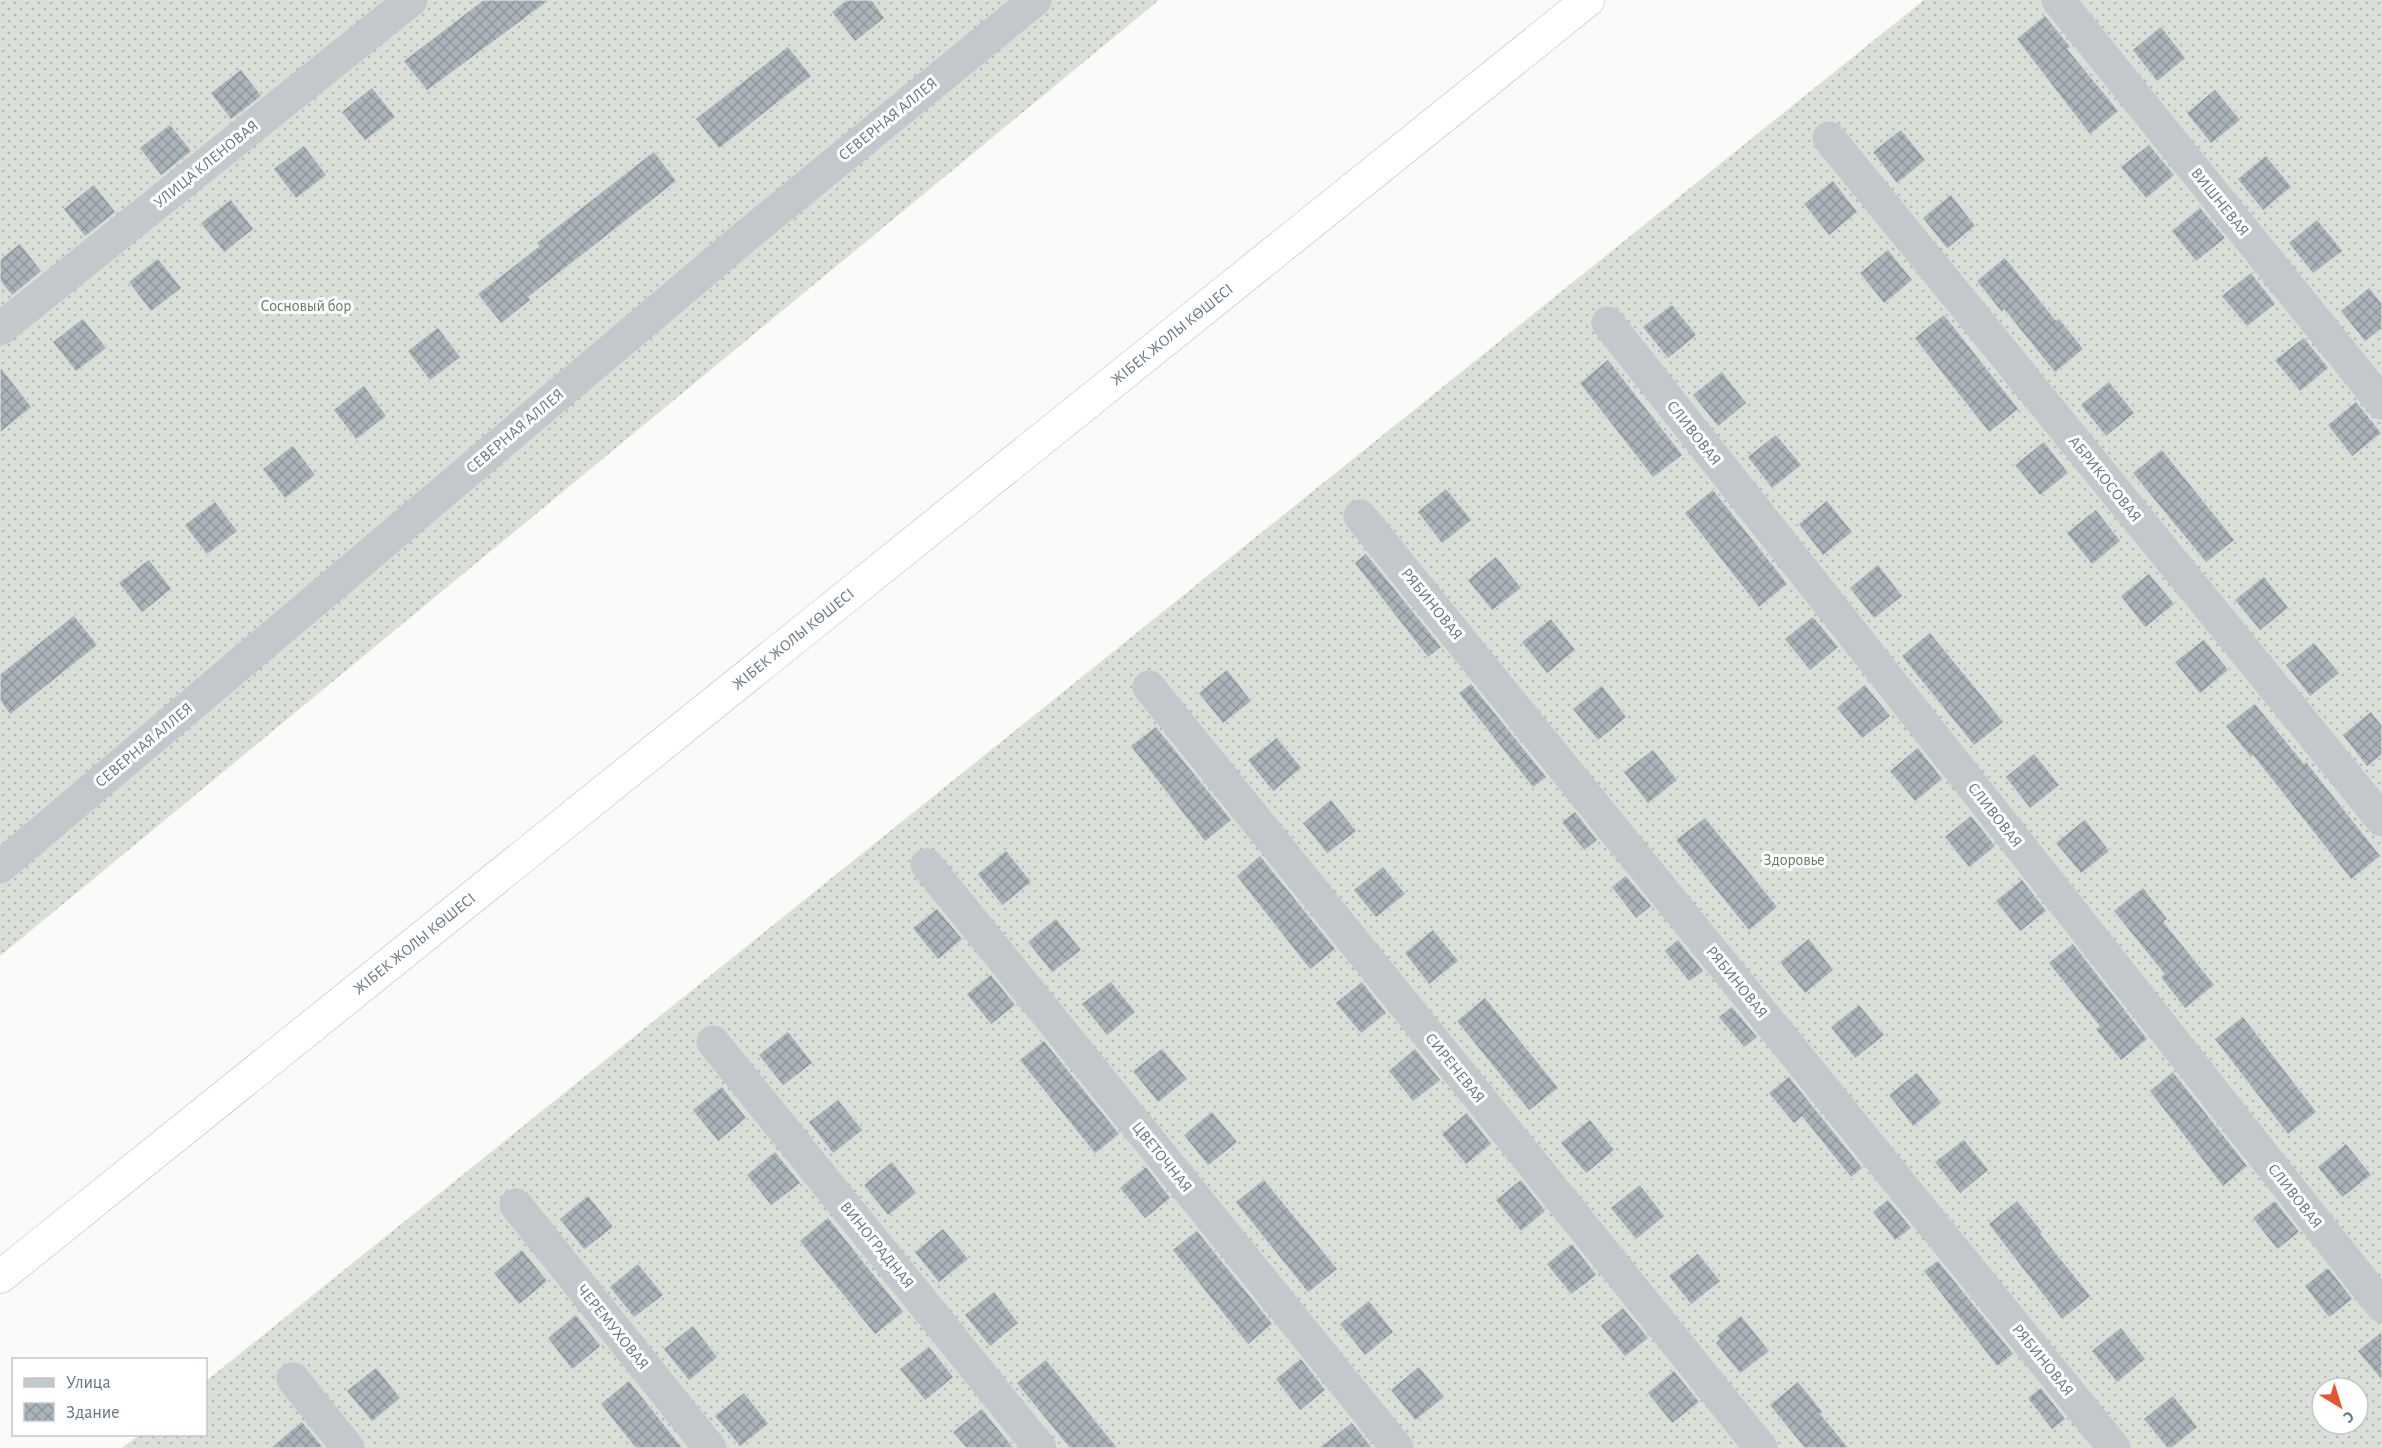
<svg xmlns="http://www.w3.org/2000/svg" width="2382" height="1448" viewBox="0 0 2382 1448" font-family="'Alegreya Sans',sans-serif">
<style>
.garden{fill:url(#garden-dots);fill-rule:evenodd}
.building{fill:url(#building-cross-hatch);stroke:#dcdcda;stroke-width:1.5}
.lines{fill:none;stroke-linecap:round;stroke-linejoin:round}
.highway-casing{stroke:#b4b9bd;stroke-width:34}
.minor{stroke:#c3c8cc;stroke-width:33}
.highway{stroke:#fff;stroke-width:33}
.labels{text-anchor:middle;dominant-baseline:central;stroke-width:6;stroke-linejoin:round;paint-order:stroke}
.street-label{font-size:16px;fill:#657683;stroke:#fff}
.park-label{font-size:16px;fill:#687a64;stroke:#fff}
</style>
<defs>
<pattern id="garden-dots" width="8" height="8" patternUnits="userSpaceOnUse" patternTransform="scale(1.5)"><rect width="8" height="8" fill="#dadfd7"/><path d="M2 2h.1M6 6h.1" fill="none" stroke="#b4b9b4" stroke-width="1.8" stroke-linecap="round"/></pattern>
<pattern id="building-cross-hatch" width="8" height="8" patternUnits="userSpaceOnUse" patternTransform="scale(1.5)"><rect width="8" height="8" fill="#aab3b9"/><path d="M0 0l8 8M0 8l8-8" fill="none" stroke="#8e969c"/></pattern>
</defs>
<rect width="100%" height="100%" fill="#fafaf8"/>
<!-- garden -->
<g class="garden">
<polygon points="0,0 1159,0 0,956"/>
<path d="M1924,0H2382V1448H122L139,1435L206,1434V1381ZM2322,1388H2358V1424H2322Z"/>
</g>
<!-- building -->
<g class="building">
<polygon points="483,0 550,0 427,91 403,61"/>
<polygon points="846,0 872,0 885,18 855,42 831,12"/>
<polygon points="2045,15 2071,47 2068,49 2119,111 2090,135 2016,39"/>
<polygon points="2161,26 2186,58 2157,82 2132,50"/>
<polygon points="788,46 812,76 719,149 695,119"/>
<polygon points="241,69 262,96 231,120 210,93"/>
<polygon points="372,87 396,117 365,141 341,112"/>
<polygon points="2215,89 2241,120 2211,144 2186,113"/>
<polygon points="170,124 192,151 161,176 139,148"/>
<polygon points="1901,129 1926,160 1897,184 1872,152"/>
<polygon points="2149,144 2175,175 2146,199 2120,167"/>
<polygon points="304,145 327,175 296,199 273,169"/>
<polygon points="654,151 677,181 529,297 531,300 501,324 477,294 539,246 536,243"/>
<polygon points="2266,155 2292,187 2263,211 2237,179"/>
<polygon points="1833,180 1858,212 1829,236 1803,204"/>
<polygon points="94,184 116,212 85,237 63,209"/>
<polygon points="1951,194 1976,226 1947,249 1922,218"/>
<polygon points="231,199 254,229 224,253 200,223"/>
<polygon points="2200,207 2226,238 2196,262 2171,231"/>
<polygon points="2317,219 2343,251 2313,274 2288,243"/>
<polygon points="20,243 42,271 12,296 0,281 0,259"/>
<polygon points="1888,249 1913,280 1884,304 1859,273"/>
<polygon points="2005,257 2056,320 2059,318 2084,349 2055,373 2004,310 2002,313 1976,281"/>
<polygon points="158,258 182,288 151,312 128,282"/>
<polygon points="2251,272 2276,304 2247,327 2221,296"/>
<polygon points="2369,287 2382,303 2382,329 2365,342 2340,311"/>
<polygon points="1672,304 1697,335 1668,359 1642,327"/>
<polygon points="1944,314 2019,409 1989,433 1914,338"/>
<polygon points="83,318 107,348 76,372 52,342"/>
<polygon points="438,327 461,357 430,381 407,351"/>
<polygon points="2304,337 2329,368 2300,392 2274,360"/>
<polygon points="1608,359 1683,455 1653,478 1579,383"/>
<polygon points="0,366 32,407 0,433"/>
<polygon points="1722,371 1747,403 1718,427 1692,395"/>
<polygon points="2109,381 2135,413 2106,437 2080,405"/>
<polygon points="364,385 387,416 356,440 333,410"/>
<polygon points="2356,401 2382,433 2352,457 2327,425"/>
<polygon points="1776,434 1802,465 1772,489 1747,457"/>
<polygon points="2044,441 2069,473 2040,496 2014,465"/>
<polygon points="293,445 316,475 285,499 262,469"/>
<polygon points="2162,449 2235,540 2206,563 2132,473"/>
<polygon points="1446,488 1472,520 1442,544 1417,512"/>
<polygon points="1713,489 1788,584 1759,608 1684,513"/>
<polygon points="1827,500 1853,532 1823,556 1798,524"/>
<polygon points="215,501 238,531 207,555 184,525"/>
<polygon points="2096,509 2121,541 2092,565 2066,533"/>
<polygon points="1366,553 1442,647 1428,658 1354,563"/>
<polygon points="1496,556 1522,588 1492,611 1467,580"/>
<polygon points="149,559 172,589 142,613 118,583"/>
<polygon points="1878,564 1903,596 1874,619 1849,588"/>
<polygon points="2149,573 2175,604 2145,628 2120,596"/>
<polygon points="2264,576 2289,608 2260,631 2234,600"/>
<polygon points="74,615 98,645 10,715 0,701 0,674"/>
<polygon points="1813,616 1839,647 1810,671 1784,639"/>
<polygon points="1551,618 1576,650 1547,674 1521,642"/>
<polygon points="1930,632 2004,722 1974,746 1901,656"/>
<polygon points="2204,639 2229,670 2200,694 2174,662"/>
<polygon points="2314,642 2340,673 2310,697 2285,665"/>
<polygon points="1227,669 1252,701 1223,724 1198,693"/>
<polygon points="1471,683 1547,777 1533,788 1458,693"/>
<polygon points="1865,684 1891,716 1862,739 1836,708"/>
<polygon points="1602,685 1627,717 1598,741 1572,709"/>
<polygon points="2255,703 2304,763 2306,761 2381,856 2351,880 2253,756 2251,758 2225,726"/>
<polygon points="2371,711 2382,725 2382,755 2367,767 2342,735"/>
<polygon points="1156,726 1232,820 1205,842 1130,746"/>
<polygon points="1277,737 1302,768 1273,792 1247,760"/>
<polygon points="1918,747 1943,779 1915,802 1889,771"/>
<polygon points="1653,749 1678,780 1648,804 1623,772"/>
<polygon points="2034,753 2060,785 2030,809 2005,777"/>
<polygon points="1331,799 1357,831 1327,854 1302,823"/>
<polygon points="1575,811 1598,840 1584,851 1561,822"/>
<polygon points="1971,815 1996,846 1969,868 1944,837"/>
<polygon points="1705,817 1778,907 1749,931 1675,840"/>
<polygon points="2085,819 2110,851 2081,874 2055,843"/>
<polygon points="1006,850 1032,882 1002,906 977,874"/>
<polygon points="1260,855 1336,949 1310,970 1236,876"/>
<polygon points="1383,866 1406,894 1376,918 1353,890"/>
<polygon points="1626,875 1652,906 1636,919 1611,887"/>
<polygon points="2022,879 2047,911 2020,932 1995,901"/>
<polygon points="2143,887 2168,919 2164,922 2215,985 2185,1009 2160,977 2164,974 2113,911"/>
<polygon points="937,908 963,939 938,960 912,928"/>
<polygon points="1056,918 1082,950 1052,973 1027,942"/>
<polygon points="1433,929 1459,961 1429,985 1404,953"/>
<polygon points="1809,938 1834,970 1805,994 1779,962"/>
<polygon points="1678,939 1704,971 1689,982 1664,951"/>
<polygon points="2073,943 2148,1039 2121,1061 2095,1029 2099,1026 2048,963"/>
<polygon points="991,974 1016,1005 991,1025 966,994"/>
<polygon points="1111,981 1136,1012 1107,1036 1081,1004"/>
<polygon points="1362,981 1387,1013 1361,1034 1335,1003"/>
<polygon points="1485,997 1559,1088 1529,1111 1456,1021"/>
<polygon points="1859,1004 1885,1035 1855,1059 1830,1027"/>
<polygon points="1732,1006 1758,1037 1744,1048 1718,1017"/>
<polygon points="2243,1016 2317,1112 2288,1135 2214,1039"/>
<polygon points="788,1031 813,1063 783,1086 758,1055"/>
<polygon points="1044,1040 1120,1134 1095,1154 1019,1060"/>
<polygon points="1162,1048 1188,1079 1158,1103 1132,1071"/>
<polygon points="1415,1048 1441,1080 1413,1102 1388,1071"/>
<polygon points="2173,1071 2248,1166 2223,1187 2149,1091"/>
<polygon points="1917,1072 1942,1103 1913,1127 1888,1095"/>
<polygon points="1789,1076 1863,1168 1851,1178 1802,1117 1794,1124 1768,1093"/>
<polygon points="722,1086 747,1118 718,1142 692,1110"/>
<polygon points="838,1099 863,1130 833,1154 808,1122"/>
<polygon points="1212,1111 1238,1142 1208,1166 1183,1135"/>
<polygon points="1467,1112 1492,1144 1466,1165 1441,1134"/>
<polygon points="1590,1119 1615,1150 1586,1174 1560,1143"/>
<polygon points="1964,1139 1989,1170 1960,1194 1934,1162"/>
<polygon points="2346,1143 2372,1175 2342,1198 2317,1167"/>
<polygon points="775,1151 801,1183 771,1206 746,1175"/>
<polygon points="892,1161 917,1193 888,1216 863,1185"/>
<polygon points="1146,1166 1171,1198 1145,1219 1119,1188"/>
<polygon points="1264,1179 1338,1269 1308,1293 1235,1202"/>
<polygon points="1521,1179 1546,1211 1521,1232 1495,1200"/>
<polygon points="1640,1184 1665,1216 1636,1240 1610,1208"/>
<polygon points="588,1195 614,1227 584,1250 559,1219"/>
<polygon points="1888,1199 1912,1228 1895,1241 1872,1212"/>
<polygon points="2017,1200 2043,1232 2041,1234 2091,1296 2062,1320 1988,1224"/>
<polygon points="2275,1200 2300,1232 2277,1250 2252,1218"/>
<polygon points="828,1217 904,1312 875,1335 799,1241"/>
<polygon points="943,1228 969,1259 939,1283 914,1252"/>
<polygon points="1197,1230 1273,1324 1248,1345 1172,1250"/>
<polygon points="1572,1243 1597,1275 1571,1295 1546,1264"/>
<polygon points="522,1249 548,1281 519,1305 493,1273"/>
<polygon points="1698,1253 1721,1281 1691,1305 1668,1276"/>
<polygon points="1938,1260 2014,1354 1997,1367 1923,1271"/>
<polygon points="638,1263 664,1295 634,1318 609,1287"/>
<polygon points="2328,1267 2353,1299 2329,1318 2304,1286"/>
<polygon points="994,1291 1019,1323 990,1347 964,1315"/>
<polygon points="1369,1300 1394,1332 1365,1356 1339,1324"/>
<polygon points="1623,1307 1649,1338 1625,1357 1600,1326"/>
<polygon points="576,1314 601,1346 572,1370 547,1338"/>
<polygon points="1741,1315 1770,1351 1740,1374 1715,1343 1719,1339 1716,1336"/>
<polygon points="693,1325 718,1357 689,1381 663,1349"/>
<polygon points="2121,1327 2146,1359 2117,1383 2091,1351"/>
<polygon points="2382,1331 2382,1381 2357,1351"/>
<polygon points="929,1346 954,1377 925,1401 899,1369"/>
<polygon points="1301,1358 1326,1390 1300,1411 1275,1379"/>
<polygon points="1046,1359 1100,1426 1118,1448 1069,1448 1016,1383"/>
<polygon points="1419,1366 1445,1397 1415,1421 1390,1390"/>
<polygon points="376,1367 401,1398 372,1422 346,1391"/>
<polygon points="1674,1370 1700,1402 1672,1424 1647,1393"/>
<polygon points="629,1380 683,1448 635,1448 600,1404"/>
<polygon points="1798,1381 1824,1413 1821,1414 1849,1448 1804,1448 1769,1405"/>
<polygon points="2041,1387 2066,1419 2052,1430 2027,1398"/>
<polygon points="744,1392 769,1424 740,1447 714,1416"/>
<polygon points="2173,1395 2198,1427 2172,1448 2167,1448 2143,1419"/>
<polygon points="982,1408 1014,1448 966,1448 952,1432"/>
<polygon points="302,1421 324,1448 270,1448"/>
<polygon points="1352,1422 1373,1448 1318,1448"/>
</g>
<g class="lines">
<defs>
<g id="highway">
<path id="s1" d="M0,1277L1588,0"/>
</g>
</defs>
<!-- highway casing -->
<use href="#highway" class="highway-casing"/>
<!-- minor -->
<g class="minor">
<polyline points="2058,0 2382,403"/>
<polyline points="1829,138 2382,820"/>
<polyline points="1608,323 2382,1306"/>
<polyline points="0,329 411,0"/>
<polyline points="1360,516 2114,1448"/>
<polyline points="1149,687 1761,1448"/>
<polyline points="927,865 1397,1448"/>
<polyline points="0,867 747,235 1035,0"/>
<polyline points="713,1042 1040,1448"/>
<polyline points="516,1205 710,1448"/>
<polyline points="293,1379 348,1448"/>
</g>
<!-- highway -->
<use href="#highway" class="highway"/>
</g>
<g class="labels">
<!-- street labels -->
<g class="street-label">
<text transform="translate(888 119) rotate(-39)">СЕВЕРНАЯ АЛЛЕЯ</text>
<text transform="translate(206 164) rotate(-39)">УЛИЦА КЛЕНОВАЯ</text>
<text transform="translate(2220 202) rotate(51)">ВИШНЕВАЯ</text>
<text stroke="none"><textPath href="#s1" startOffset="1504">ЖІБЕК ЖОЛЫ КӨШЕСІ</textPath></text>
<text transform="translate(515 431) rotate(-40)">СЕВЕРНАЯ АЛЛЕЯ</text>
<text transform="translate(1694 433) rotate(52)">СЛИВОВАЯ</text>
<text transform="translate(2105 479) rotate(51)">АБРИКОСОВАЯ</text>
<text transform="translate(1432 604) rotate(51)">РЯБИНОВАЯ</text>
<text stroke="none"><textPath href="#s1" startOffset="1018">ЖІБЕК ЖОЛЫ КӨШЕСІ</textPath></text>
<text transform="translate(144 745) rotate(-40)">СЕВЕРНАЯ АЛЛЕЯ</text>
<text transform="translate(1995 815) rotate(52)">СЛИВОВАЯ</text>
<text stroke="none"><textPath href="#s1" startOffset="532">ЖІБЕК ЖОЛЫ КӨШЕСІ</textPath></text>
<text transform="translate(1737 982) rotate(51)">РЯБИНОВАЯ</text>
<text transform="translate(1455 1068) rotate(51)">СИРЕНЕВАЯ</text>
<text transform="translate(1162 1157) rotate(51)">ЦВЕТОЧНАЯ</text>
<text transform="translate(2295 1196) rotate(52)">СЛИВОВАЯ</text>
<text transform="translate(877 1245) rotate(51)">ВИНОГРАДНАЯ</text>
<text transform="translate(613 1327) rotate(51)">ЧЕРЕМУХОВАЯ</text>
<text transform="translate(2043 1360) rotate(51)">РЯБИНОВАЯ</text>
</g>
<!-- park labels -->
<g class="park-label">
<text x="306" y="306">Сосновый бор</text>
<text x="1794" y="860">Здоровье</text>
</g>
</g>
<!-- legend -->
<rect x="12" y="1358" width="195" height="78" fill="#ffffff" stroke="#c1c8cd" stroke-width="1.5"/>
<rect x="24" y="1378" width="30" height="9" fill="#c3c8cc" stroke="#c1c8cd" stroke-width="1.5"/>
<text x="66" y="1388" font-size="18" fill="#657683">Улица</text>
<rect x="24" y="1403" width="30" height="18" fill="url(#building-cross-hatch)" stroke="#c1c8cd" stroke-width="1.5"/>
<text x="66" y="1418" font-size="18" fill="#657683">Здание</text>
<!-- north arrow -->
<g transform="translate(2340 1406) rotate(142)"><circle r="28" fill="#ffffff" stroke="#c1c8cd" stroke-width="1.5"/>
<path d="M0-4.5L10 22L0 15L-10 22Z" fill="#e4572e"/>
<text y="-9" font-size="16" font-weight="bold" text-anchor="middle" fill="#657683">С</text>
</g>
</svg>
